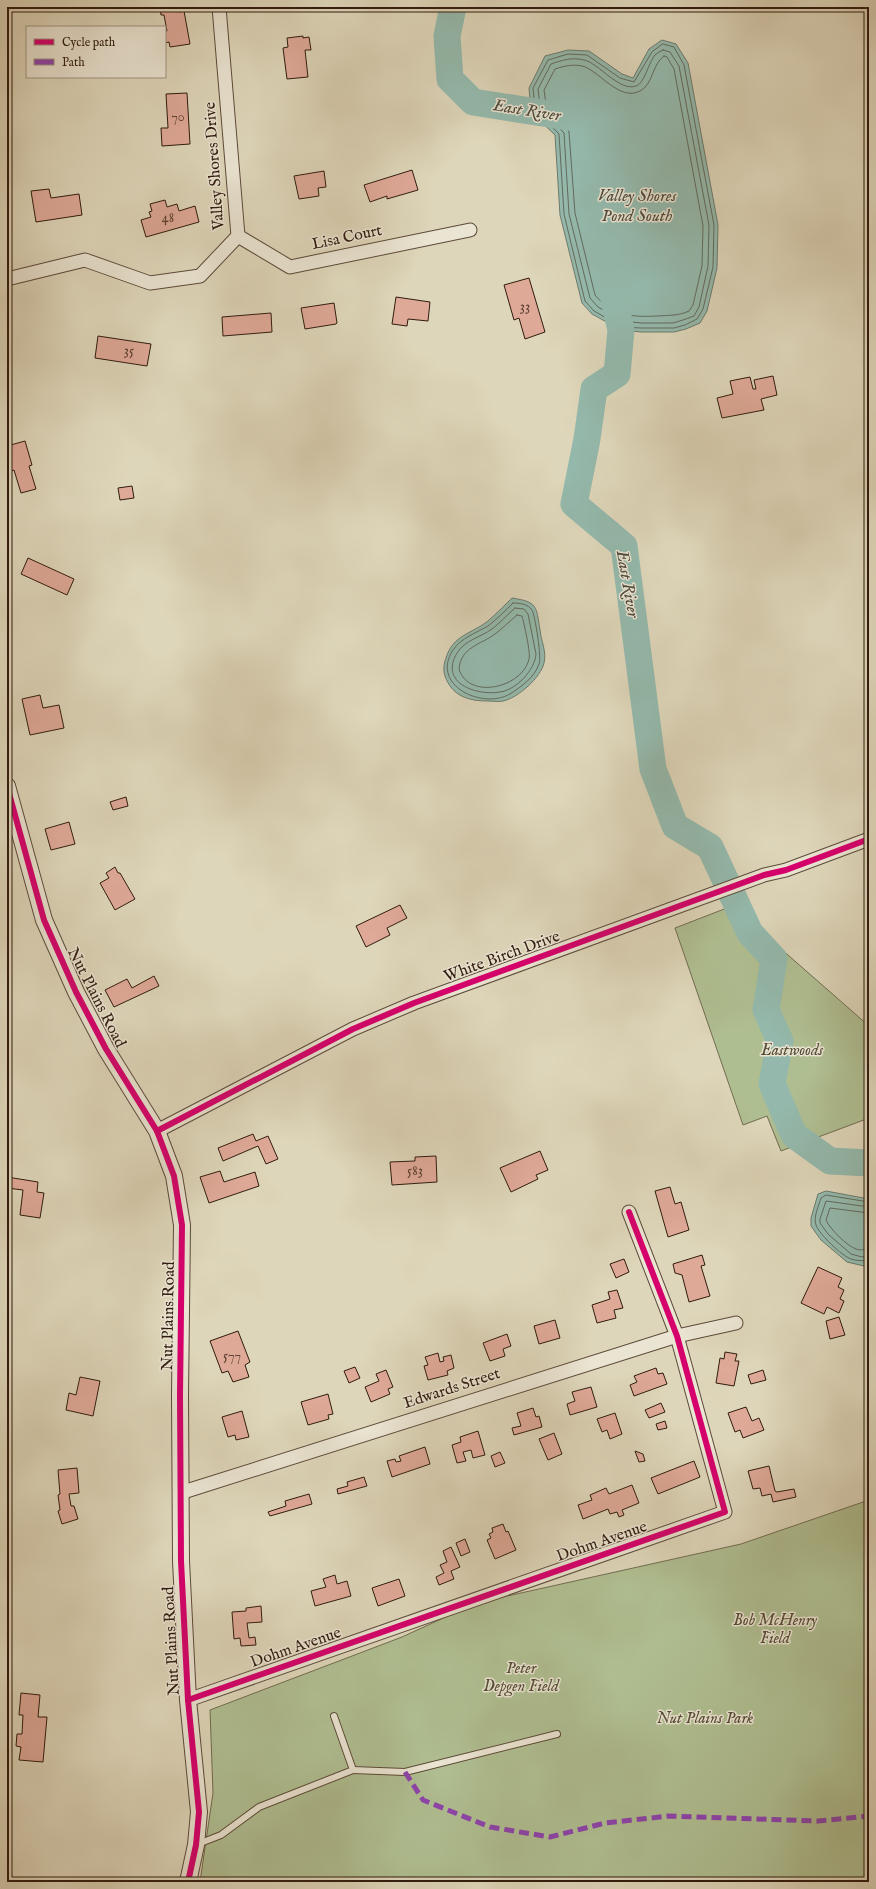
<svg xmlns="http://www.w3.org/2000/svg" width="876" height="1889" viewBox="0 0 876 1889" font-family="'IM FELL English',serif">
<style>
.green{fill:#afbe91;stroke:#706c50}
.water{fill:#94b9ac;stroke:#6c7a6d}
.lines{fill:none;stroke-linecap:round;stroke-linejoin:round}
.shore{stroke:#626a5d;stroke-width:1}
.river{stroke:#94b9ac;stroke-width:27}
.building{fill:#dfa998;stroke:#301b0e}
.service-casing{stroke:#5c4a39;stroke-width:8}
.minor-casing{stroke:#5c4a39;stroke-width:15}
.tertiary-casing{stroke:#5c4a39;stroke-width:18}
.service{stroke:#eae4d2;stroke-width:6}
.minor{stroke:#eae4d2;stroke-width:13}
.tertiary{stroke:#eae4d2;stroke-width:16}
.quiet{stroke:#8e44ad;stroke-width:5;stroke-dasharray:10 5;stroke-linecap:butt}
.cycleway-casing{stroke:#eae4d2;stroke-width:8}
.cycleway{stroke:#d6006c;stroke-width:6}
.labels{text-anchor:middle;dominant-baseline:central;stroke-width:3;stroke-linejoin:round;paint-order:stroke}
.number-label{font-size:14px;fill:#5c3e30}
.street-label{font-size:16px;fill:#301b0e;stroke:#eae4d2}
.park-label{font-size:16px;font-style:italic;fill:#564c35;stroke:#eae4d2}
.water-label{font-size:17px;font-style:italic;fill:#4e4a3d;stroke:#eae4d2}
</style>
<rect width="100%" height="100%" fill="#ded6ba"/>
<filter id="stains"><feTurbulence type="fractalNoise" baseFrequency=".005" numOctaves="4"/><feColorMatrix values="0 0 0 0 .2 0 0 0 0 .09 0 0 0 0 .02 0 0 0 .5 -.17"/></filter>
<radialGradient id="worn" r=".72"><stop offset=".6" stop-color="#630" stop-opacity="0"/><stop offset="1" stop-color="#630" stop-opacity=".3"/></radialGradient>
<!-- green -->
<g class="green">
<polygon points="732,906 869,1026 869,1118 781,1151 767,1116 743,1125 675,928"/>
<polygon points="869,1500 869,1882 200,1882 213,1793 210,1710 402,1637 476,1603 741,1544"/>
</g>
<!-- water -->
<g class="water">
<polygon points="662,40 676,44 688,63 718,225 717,268 707,311 700,323 686,329 674,332 641,332 621,330 592,314 582,303 560,215 555,135 531,112 529,88 545,56 568,50 589,51 622,74 633,78 649,49"/>
<path d="M512,598C538,602 536,606 540,630C541,641 547,652 544,663C541,677 518,698 503,701C499,702 493,701 488,701C468,701 452,696 445,676C443,670 444,663 446,658C453,635 471,634 488,621C496,614 504,606 512,598Z"/>
<polygon points="826,1191 869,1199 869,1263 864,1266 847,1262 821,1240 811,1226 811,1218 818,1194"/>
</g>
<g class="lines">
<!-- shore -->
<g class="shore">
<polygon points="663,44 674,47 684,65 714,225 713,267 703,309 697,319 685,325 674,328 641,328 622,327 610,320 594,311 585,301 564,214 559,134 535,109 533,88 548,60 568,54 587,55 620,78 634,82 652,52"/>
<path d="M663,50L670,52L679,66L709,225L708,266L699,307L694,316L683,320L673,323H641L623,321L598,307L590,298L569,214L564,133L540,107L538,89L551,64C562,60 573,57 584,60C599,63 619,92 636,86C644,84 649,62 655,55C657,53 661,51 663,50Z"/>
<path d="M664,56L667,57L674,69L703,226L702,266L693,305L689,311C678,316 670,315 658,316C633,317 613,317 595,295L575,213L569,132L566,125L546,104L544,90L555,69C564,66 573,64 582,66C599,70 619,102 640,91C653,85 652,64 664,56Z"/>
<path d="M513,603C520,603 528,604 532,610C535,615 542,659 539,664C534,678 522,686 510,694C482,710 430,685 453,650C461,638 476,633 488,626C497,619 505,611 513,603Z"/>
<path d="M515,608L524,609L528,614L536,654C535,670 516,690 500,692C476,696 439,683 457,653C465,640 481,637 492,629C500,623 507,615 515,608Z"/>
<path d="M517,615L522,616C524,623 531,654 529,659C523,687 469,701 459,669C461,647 480,645 495,634C503,628 510,621 517,615Z"/>
<path d="M869,1202L826,1195L821,1198C819,1205 813,1217 816,1225C819,1234 842,1256 851,1259C858,1261 862,1261 869,1260"/>
<polyline points="869,1207 826,1201 820,1219 820,1223 828,1234 851,1254 862,1257 869,1255"/>
<path d="M869,1213L830,1208L826,1220C830,1229 847,1246 856,1249C861,1251 864,1249 869,1249"/>
</g>
<!-- river -->
<g class="river">
<polyline points="453,7 447,36 450,79 473,102 568,117"/>
<polyline points="613,295 621,330 617,374 594,389 587,439 574,504 624,546 653,769 675,826 710,847 750,933 774,959 766,1010 780,1041 772,1084 794,1135 830,1161 869,1163"/>
</g>
</g>
<!-- building -->
<g class="building">
<polygon points="160,7 178,7 179,12 184,11 190,44 170,47 169,42 165,43 165,31 167,31 164,15 161,15"/>
<polygon points="303,36 303,38 309,37 311,50 305,50 308,77 287,79 283,48 288,47 287,38"/>
<polygon points="187,93 190,144 162,146 161,128 168,128 166,94"/>
<polygon points="412,170 418,190 387,199 387,196 370,202 364,185"/>
<polygon points="324,171 326,187 318,188 319,196 299,199 294,176"/>
<polygon points="49,189 51,198 79,194 82,215 36,222 31,191"/>
<polygon points="165,200 167,207 177,204 179,211 195,206 199,222 146,237 141,220 151,217 149,212 152,211 150,204"/>
<polygon points="529,278 545,332 525,339 519,318 514,320 504,285"/>
<polygon points="396,297 430,302 428,321 408,319 407,326 392,324"/>
<polygon points="334,303 337,323 336,324 305,329 301,308"/>
<polygon points="271,313 272,332 223,336 222,317"/>
<polygon points="98,336 151,344 147,366 95,358"/>
<polygon points="773,376 777,395 761,399 764,410 722,418 717,398 733,394 730,381 750,377 753,389 756,389 754,380"/>
<polygon points="25,441 32,465 29,466 36,489 21,493 14,470 11,471 7,456 7,446"/>
<polygon points="132,486 134,498 120,500 118,488"/>
<polygon points="28,558 74,579 67,595 21,574"/>
<polygon points="40,695 43,708 59,705 64,728 30,735 22,699"/>
<polygon points="126,797 128,806 113,810 110,802"/>
<polygon points="69,822 75,844 51,850 45,829"/>
<polygon points="115,867 118,873 120,873 135,899 115,910 100,883 109,878 106,873"/>
<polygon points="400,905 407,918 387,928 390,935 366,947 356,926"/>
<polygon points="154,976 159,986 114,1007 105,990 127,979 132,988"/>
<polygon points="253,1134 256,1141 268,1136 278,1159 266,1164 258,1146 223,1161 218,1148"/>
<polygon points="540,1151 548,1170 536,1175 538,1179 511,1192 500,1168"/>
<polygon points="436,1156 437,1182 392,1185 390,1162 415,1161 415,1157"/>
<polygon points="220,1171 224,1182 255,1172 259,1186 209,1203 200,1177"/>
<polygon points="7,1177 38,1182 37,1192 44,1193 40,1218 20,1215 23,1190 7,1188"/>
<polygon points="670,1187 675,1204 681,1202 689,1230 668,1237 655,1191"/>
<polygon points="702,1255 705,1265 701,1266 710,1296 689,1302 682,1275 675,1273 673,1264"/>
<polygon points="624,1259 629,1272 616,1278 610,1264"/>
<polygon points="818,1267 842,1278 838,1287 844,1290 840,1299 844,1301 839,1313 827,1307 824,1314 801,1303"/>
<polygon points="617,1290 623,1308 614,1310 616,1318 597,1323 592,1305 610,1299 608,1292"/>
<polygon points="839,1317 845,1335 830,1339 826,1321"/>
<polygon points="555,1320 560,1338 539,1344 534,1326"/>
<polygon points="238,1331 250,1362 245,1365 249,1377 233,1382 228,1371 222,1373 210,1341"/>
<polygon points="507,1334 511,1346 503,1349 505,1356 490,1361 483,1343"/>
<polygon points="725,1352 737,1354 735,1361 739,1361 734,1386 716,1383 720,1358 724,1359"/>
<polygon points="438,1353 440,1362 444,1361 443,1357 451,1355 454,1368 447,1371 448,1375 428,1380 424,1366 428,1365 425,1357"/>
<polygon points="355,1367 360,1378 349,1383 344,1371"/>
<polygon points="656,1368 658,1374 663,1373 667,1384 634,1396 630,1385 637,1382 634,1376"/>
<polygon points="386,1370 393,1387 388,1389 390,1394 371,1402 365,1387 379,1381 376,1374"/>
<polygon points="763,1370 766,1380 751,1384 748,1375"/>
<polygon points="80,1377 100,1381 93,1416 66,1410 69,1393 76,1395"/>
<polygon points="591,1387 597,1407 570,1415 567,1404 575,1401 572,1392"/>
<polygon points="328,1394 333,1414 328,1415 329,1419 308,1425 301,1402"/>
<polygon points="661,1403 665,1412 649,1418 645,1410"/>
<polygon points="746,1407 752,1421 759,1418 764,1430 743,1438 740,1430 735,1432 728,1413"/>
<polygon points="533,1408 536,1417 539,1416 542,1427 514,1435 512,1428 521,1426 517,1413"/>
<polygon points="242,1411 249,1437 236,1440 235,1435 228,1437 222,1417"/>
<polygon points="615,1413 622,1434 610,1439 607,1430 602,1432 597,1419"/>
<polygon points="665,1421 667,1428 658,1430 656,1424"/>
<polygon points="478,1431 485,1455 473,1458 471,1450 463,1452 466,1461 457,1463 452,1445 461,1442 460,1437"/>
<polygon points="554,1433 562,1454 548,1460 539,1439"/>
<polygon points="425,1447 430,1464 392,1477 387,1461 395,1459 396,1462 401,1461 399,1456"/>
<polygon points="635,1451 643,1454 645,1461 639,1462"/>
<polygon points="500,1452 505,1463 495,1467 491,1456"/>
<polygon points="694,1461 700,1477 658,1494 651,1478"/>
<polygon points="769,1466 775,1491 777,1492 794,1489 796,1497 773,1502 771,1494 762,1496 760,1488 753,1489 748,1471"/>
<polygon points="77,1468 79,1493 69,1494 71,1506 74,1506 78,1519 62,1524 58,1511 60,1510 58,1495 60,1494 58,1470"/>
<polygon points="364,1477 367,1486 338,1494 337,1489 348,1486 347,1482"/>
<polygon points="632,1485 639,1503 622,1510 624,1515 619,1517 617,1512 610,1514 608,1509 583,1519 578,1505 592,1500 590,1495 606,1488 609,1494"/>
<polygon points="309,1494 312,1504 270,1516 268,1512 286,1506 285,1501"/>
<polygon points="503,1524 506,1532 508,1531 516,1550 495,1559 487,1540 491,1538 489,1534 493,1532 492,1528"/>
<polygon points="465,1539 470,1552 461,1556 456,1543"/>
<polygon points="451,1547 460,1567 451,1571 454,1579 439,1585 436,1577 444,1573 440,1565 447,1562 443,1551"/>
<polygon points="335,1575 337,1584 347,1581 351,1596 315,1606 311,1591 326,1587 323,1579"/>
<polygon points="399,1579 405,1596 378,1606 372,1588"/>
<polygon points="261,1606 262,1622 247,1623 249,1638 255,1637 256,1645 241,1646 240,1638 234,1639 232,1612 246,1611 246,1608"/>
<polygon points="21,1693 40,1695 38,1717 47,1717 43,1762 19,1760 21,1747 16,1746 17,1734 22,1734 23,1715 19,1715"/>
</g>
<g class="lines">
<defs>
<g id="service">
<polyline points="353,1770 405,1772 557,1734"/>
<polyline points="198,1844 221,1835 259,1807 353,1770 334,1716"/>
</g>
<g id="minor">
<polyline points="238,236 290,267 470,230"/>
<polyline points="7,279 85,260 150,283 200,276 238,236 219,7"/>
<polyline points="157,1131 353,1029 414,1003 704,897 764,875 786,870 869,839"/>
<polyline points="180,1493 677,1336 736,1323"/>
<polyline points="188,1700 725,1512 677,1336 629,1212"/>
</g>
<polyline id="tertiary" points="7,786 44,920 76,992 106,1049 157,1131 174,1176 182,1225 180,1396 181,1561 188,1700 199,1812 196,1845 188,1882"/>
</defs>
<!-- service casing -->
<use href="#service" class="service-casing"/>
<!-- minor casing -->
<use href="#minor" class="minor-casing"/>
<!-- tertiary casing -->
<use href="#tertiary" class="tertiary-casing"/>
<!-- service -->
<use href="#service" class="service"/>
<!-- minor -->
<use href="#minor" class="minor"/>
<!-- tertiary -->
<use href="#tertiary" class="tertiary"/>
<!-- quiet -->
<polyline class="quiet" points="405,1772 423,1800 490,1827 550,1837 605,1823 669,1816 818,1821 869,1816"/>
<defs>
<g id="cycleway">
<polyline points="7,786 44,920 76,992 106,1049 157,1131 174,1176 182,1225 180,1396 181,1561 188,1700 199,1812 196,1845 188,1882"/>
<polyline points="157,1131 353,1029 414,1003 704,897 764,875 786,870 869,839"/>
<polyline points="188,1700 725,1512 677,1336 629,1212"/>
</g>
</defs>
<!-- cycleway casing -->
<use href="#cycleway" class="cycleway-casing"/>
<!-- cycleway -->
<use href="#cycleway" class="cycleway"/>
</g>
<g class="labels">
<!-- number labels -->
<g class="number-label">
<text x="178" y="117">70</text>
<text x="168" y="218">48</text>
<text x="525" y="307">33</text>
<text x="129" y="351">35</text>
<text x="415" y="1171">583</text>
<text x="232" y="1356">577</text>
</g>
<!-- street labels -->
<g class="street-label">
<text transform="translate(215 166) rotate(-94)">Valley Shores Drive</text>
<text transform="translate(347 238) rotate(-12)">Lisa Court</text>
<text transform="translate(502 957) rotate(-20)">White Birch Drive</text>
<text transform="translate(96 998) rotate(63)">Nut Plains Road</text>
<text transform="translate(169 1316) rotate(-89)">Nut Plains Road</text>
<text transform="translate(452 1389) rotate(-18)">Edwards Street</text>
<text transform="translate(602 1542) rotate(-19)">Dohm Avenue</text>
<text transform="translate(172 1641) rotate(-93)">Nut Plains Road</text>
<text transform="translate(296 1648) rotate(-19)">Dohm Avenue</text>
</g>
<!-- park labels -->
<g class="park-label">
<text x="792" y="1051">Eastwoods</text>
<text x="775" y="1621">Bob McHenry<tspan x="775" dy="18">Field</tspan></text>
<text x="521" y="1669">Peter<tspan x="521" dy="18">Depgen Field</tspan></text>
<text x="705" y="1719">Nut Plains Park</text>
</g>
<!-- water labels -->
<g class="water-label">
<text transform="translate(527 111) rotate(9)">East River</text>
<text x="637" y="196">Valley Shores<tspan x="637" dy="20">Pond South</tspan></text>
<text transform="translate(627 584) rotate(80)">East River</text>
</g>
</g>
<!-- margin -->
<rect width="876" height="1889" fill="none" stroke="#ded6ba" stroke-width="24"/>
<rect x="8" y="8" width="860" height="1873" fill="none" stroke="#301b0e" stroke-width="2"/>
<rect x="12" y="12" width="852" height="1865" fill="none" stroke="#301b0e"/>
<!-- legend -->
<rect x="26" y="26" width="140" height="52" fill="#eae4d2" stroke="#a09484"/>
<rect x="34" y="39" width="20" height="6" fill="#d6006c" stroke="#a09484"/>
<text x="62" y="46" font-size="12" fill="#301b0e">Cycle path</text>
<rect x="34" y="59" width="20" height="6" fill="#8e44ad" stroke="#a09484"/>
<text x="62" y="66" font-size="12" fill="#301b0e">Path</text>
<rect width="100%" height="100%" filter="url(#stains)"/>
<rect width="100%" height="100%" fill="url(#worn)"/>
</svg>
